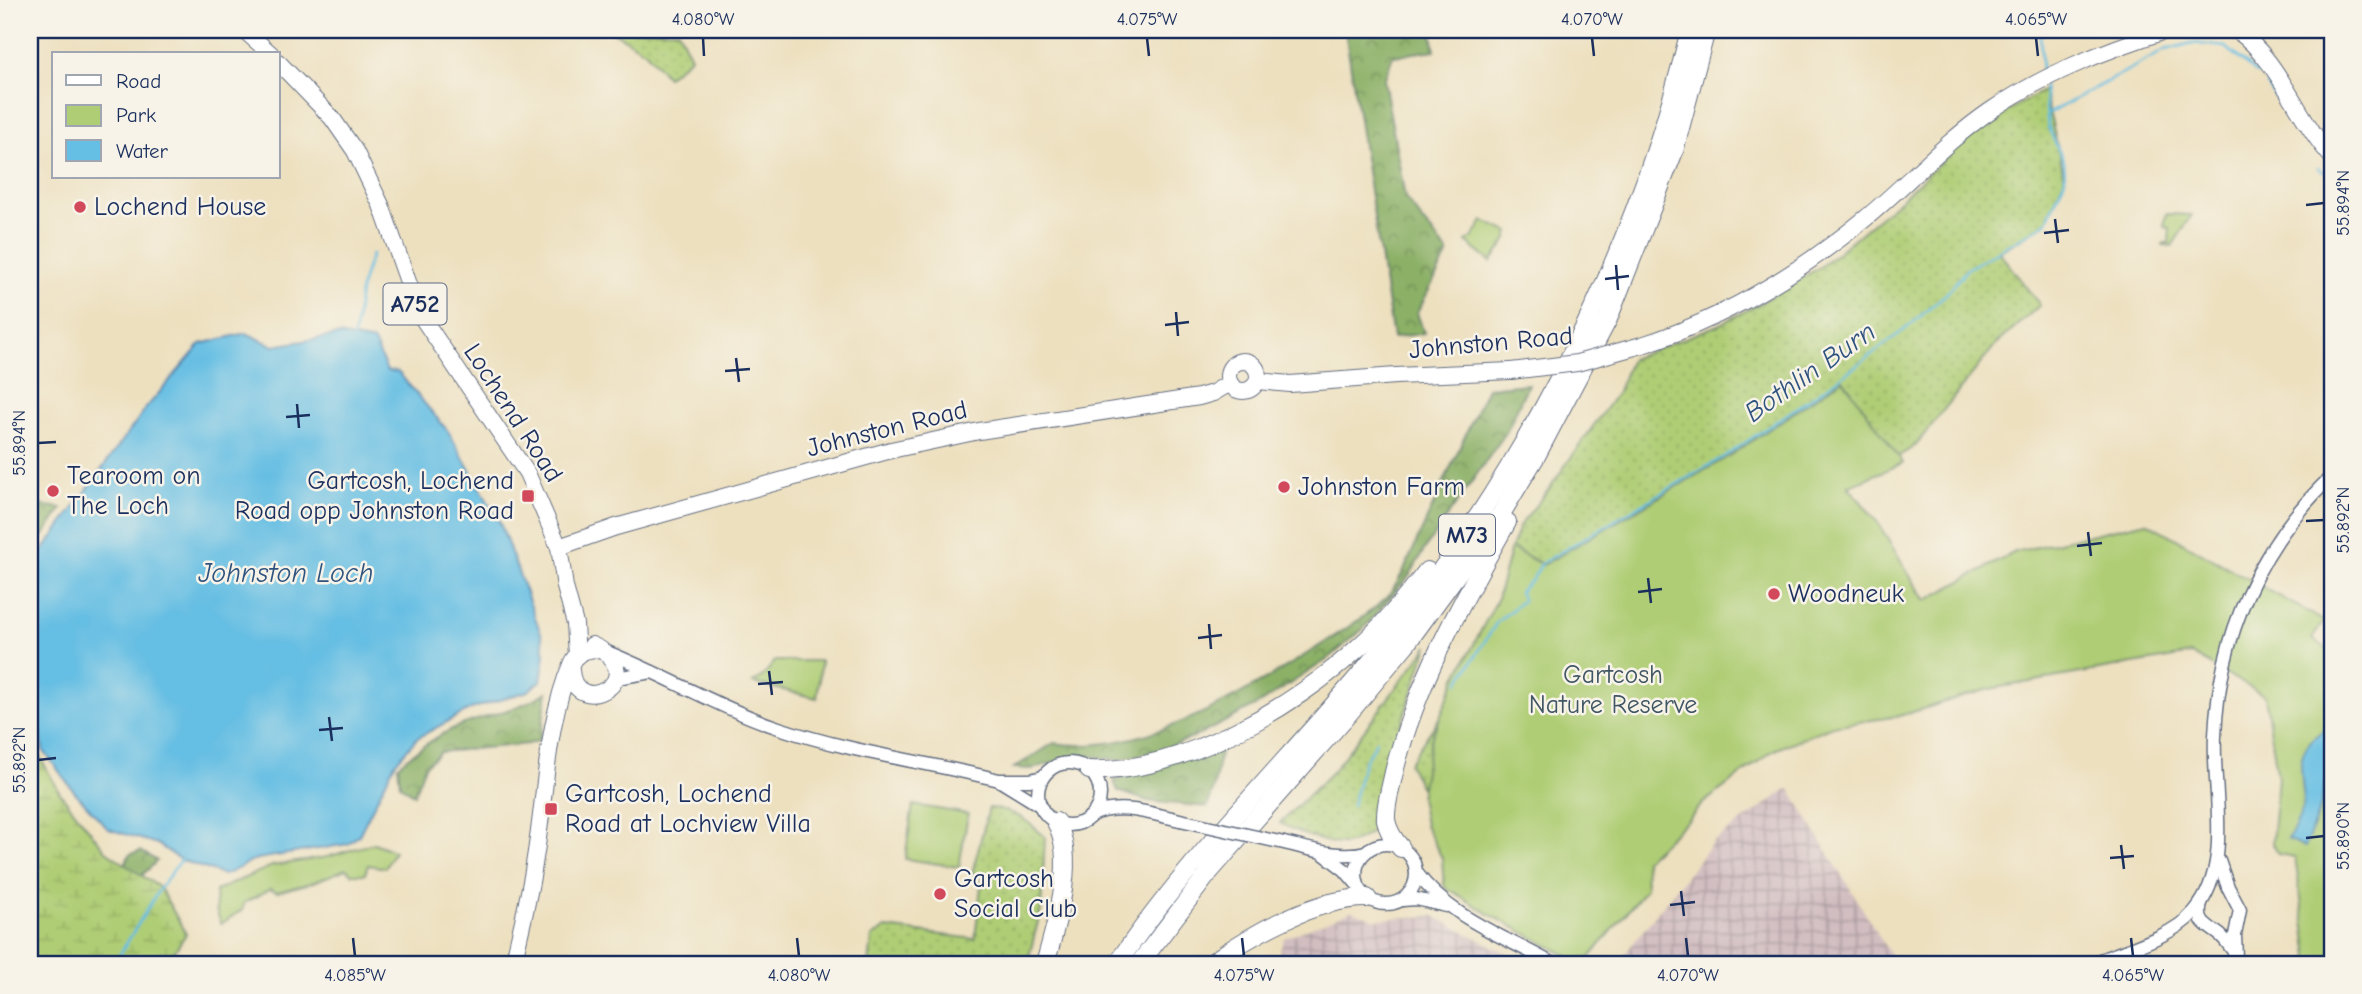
<svg xmlns="http://www.w3.org/2000/svg" width="2362" height="994" viewBox="0 0 2362 994" font-family="'Comic Neue',sans-serif">
<style>
.industrial{fill:url(#industrial-grid)}
.grass{fill:url(#grass-dots);stroke:#657e69;stroke-width:2}
.forest{fill:url(#forest-crowns);stroke:#537062;stroke-width:2}
.wetland{fill:url(#wetland-marsh);stroke:#657e69;stroke-width:2}
.green{fill:#afcd74;stroke:#657e69;stroke-width:2}
.water{fill:#65bee3;stroke:#4076a0;stroke-width:2}
.lines{fill:none;stroke-linecap:round;stroke-linejoin:round}
.stream{stroke:#65bee3;stroke-width:2.5}
.minor-casing{stroke:#646d80;stroke-width:15}
.major-casing{stroke:#646d80;stroke-width:18}
.highway-casing{stroke:#646d80;stroke-width:20}
.minor{stroke:#fff;stroke-width:12}
.major{stroke:#fff;stroke-width:16}
.highway{stroke:#fff;stroke-width:18}
.minor-bridge-casing{stroke:#646d80;stroke-width:15;stroke-linecap:butt}
.major-bridge-casing{stroke:#646d80;stroke-width:18;stroke-linecap:butt}
.minor-bridge{stroke:#fff;stroke-width:12}
.major-bridge{stroke:#fff;stroke-width:16}
.ticks{fill:none;stroke:#1b2f5e;stroke-width:2.5}
.poi-dot{fill:#d1495b;stroke:#f7f3e8;stroke-width:2.5}
.labels{text-anchor:middle;dominant-baseline:central;stroke-width:5;stroke-linejoin:round;paint-order:stroke}
.shield{fill:#f7f3e8;stroke:#5d6a87;stroke-width:2}
.shield-label{font-size:24px;font-weight:bold;fill:#1b2f5e}
.poi-label{font-size:26px;fill:#1b2f5e;stroke:#f7f3e8;text-anchor:start}
.street-label{font-size:26px;fill:#1b2f5e;stroke:#f7f3e8}
.park-label{font-size:26px;fill:#405664;stroke:#f7f3e8}
.water-label{font-size:28px;font-style:italic;fill:#2e537f;stroke:#f7f3e8}
.neatline{fill:none;stroke:#1b2f5e;stroke-width:2.5}
.ticks-label{font-size:18px;text-anchor:middle;fill:#1b2f5e}
</style>
<defs>
<pattern id="industrial-grid" width="8" height="8" patternUnits="userSpaceOnUse" patternTransform="scale(1.75)"><rect width="8" height="8" fill="#d2bec1"/><path d="M0 4h8M4 0v8" fill="none" stroke="#aa9ba0"/></pattern>
<pattern id="grass-dots" width="8" height="8" patternUnits="userSpaceOnUse" patternTransform="scale(1.75)"><rect width="8" height="8" fill="#afcd74"/><path d="M2 2h.1M6 6h.1" fill="none" stroke="#96b067" stroke-width="1.8" stroke-linecap="round"/></pattern>
<pattern id="forest-crowns" width="20" height="18" patternUnits="userSpaceOnUse" patternTransform="scale(1.75)"><rect width="20" height="18" fill="#8bb066"/><path d="M2 6a3 3 0 1 1 6 0M12 15a3 3 0 1 1 6 0" fill="none" stroke="#719057"/></pattern>
<pattern id="wetland-marsh" width="20" height="14" patternUnits="userSpaceOnUse" patternTransform="scale(1.75)"><rect width="20" height="14" fill="#afcd74"/><path d="M1 5h8M5 5V1M11 12h8M15 12V8" fill="none" stroke="#96b067"/></pattern>
</defs>
<rect width="100%" height="100%" fill="#f7f3e8"/>
<filter id="ink" filterUnits="userSpaceOnUse"><feTurbulence type="fractalNoise" baseFrequency=".0143" numOctaves="2"/><feDisplacementMap in="SourceGraphic" scale="14" xChannelSelector="R" yChannelSelector="G"/><feConvolveMatrix kernelMatrix="1 2 1 2 8 2 1 2 1" color-interpolation-filters="sRGB"/></filter>
<filter id="wash" filterUnits="userSpaceOnUse"><feTurbulence type="fractalNoise" baseFrequency=".00686" numOctaves="4" result="noise"/><feDisplacementMap in="SourceGraphic" scale="28" xChannelSelector="R" yChannelSelector="G"/><feGaussianBlur stdDeviation="1.57" result="paint"/><feColorMatrix in="noise" values="0 0 0 0 0 0 0 0 0 0 0 0 0 0 0 0 0 1.4 0 .05"/><feComposite in="paint" operator="in"/></filter>
<g filter="url(#wash)">
<rect width="100%" height="100%" fill="#ede0bf"/>
<!-- industrial -->
<g class="industrial">
<polygon points="1789,788 1896,964 1617,964 1713,842"/>
<polygon points="1352,911 1375,919 1434,916 1527,964 1276,964 1284,938"/>
</g>
<!-- grass -->
<g class="grass">
<polygon points="610,30 678,30 691,57 667,77 646,52"/>
<polygon points="2044,90 2065,179 2046,223 1999,252 2040,305 1997,343 1915,446 1849,487 1926,600 1503,703 1435,818 1409,763 1500,628 1538,562 1511,548 1520,525 1546,493 1618,391 1631,359 1718,325 1759,304 1820,267 1900,200 1953,150 1994,119"/>
<path d="M1428,646L1381,784L1375,829C1366,836 1355,843 1344,844C1328,845 1294,831 1280,823L1333,771Z"/>
<path d="M989,808C1014,810 1027,820 1045,837L1041,910L1027,964H869L872,937L886,928L975,939L982,877L972,873Z"/>
</g>
<!-- forest -->
<g class="forest">
<polygon points="1345,30 1431,30 1435,50 1393,56 1384,80 1405,198 1448,253 1417,313 1424,333 1393,338"/>
<path d="M1528,384L1507,431L1424,550L1410,575L1363,629L1328,659L1259,704L1201,734L1167,748L1120,760L1080,755L1031,769L1014,768L1054,743C1140,757 1243,695 1313,650C1335,636 1368,616 1386,598C1399,586 1413,549 1421,532C1443,484 1465,436 1487,388Z"/>
<polygon points="30,504 62,508 30,556"/>
<path d="M547,692L540,740L528,744L440,752L425,766L414,794L400,785L398,765C417,750 437,735 459,726C490,714 518,710 547,692Z"/>
<polygon points="1221,748 1214,788 1207,807 1148,801 1118,791 1114,781 1184,757"/>
<polygon points="141,851 157,861 136,881 117,880 130,854"/>
</g>
<!-- wetland -->
<polygon class="wetland" points="30,739 60,793 106,851 160,888 186,934 166,964 30,964"/>
<!-- green -->
<g class="green">
<polygon points="2166,214 2192,215 2172,246 2163,245 2164,243 2169,243 2170,228 2164,227"/>
<polygon points="1483,221 1509,232 1506,241 1491,262 1466,242 1473,237"/>
<polygon points="1843,379 1903,463 1848,486 1876,520 1925,601 2015,552 2146,522 2324,621 2312,639 2332,652 2332,673 2330,676 2332,678 2332,964 2310,964 2295,857 2278,854 2272,842 2278,778 2265,696 2191,654 1989,689 1899,716 1832,726 1774,750 1702,804 1689,819 1645,860 1646,889 1588,960 1583,958 1575,960 1489,914 1444,886 1442,858 1425,825 1420,797 1431,739 1455,680 1496,602 1511,548 1543,565 1731,455"/>
<polygon points="775,661 821,661 817,698 753,683 764,675"/>
<polygon points="913,805 968,814 959,867 905,859"/>
<polygon points="374,843 394,851 385,868 368,865 365,874 352,874 346,869 314,882 277,892 270,889 244,903 243,909 221,924 216,909 215,891 272,866 327,857"/>
</g>
<!-- water -->
<g class="water">
<path d="M246,333L274,346L339,335L374,342L387,371L398,372L448,431L500,523L542,636L545,655L541,681L528,691L471,709L417,738L395,763L359,835L348,844L257,859C245,863 237,871 223,875L181,860L157,844L108,829L74,791L43,750L40,729L30,710V589L37,559L146,408L201,344Z"/>
<path d="M2332,724V773L2325,782L2320,808L2305,847L2288,839C2297,825 2305,808 2303,791C2302,779 2299,763 2304,752C2308,740 2323,731 2332,724Z"/>
</g>
<g class="lines">
<!-- stream -->
<g class="stream">
<polyline points="2040,30 2042,72"/>
<polyline points="2267,84 2296,131"/>
<polyline points="2048,114 2165,50 2192,43 2226,47 2257,74"/>
<polyline points="2318,168 2332,177"/>
<path d="M353,338C357,324 357,313 359,298C361,283 366,269 372,254"/>
<polyline points="1459,682 1497,622 1523,600 1519,592 1532,580 1542,563 1730,453 1837,380 1908,327 1947,293 1967,269 2046,223 2065,179 2064,162 2048,127 2044,86"/>
<polyline points="1352,806 1364,762 1376,741"/>
<polyline points="114,964 160,888 181,860"/>
</g>
</g>
</g>
<g filter="url(#ink)">
<g class="lines">
<defs>
<g id="minor">
<path d="M607,652C665,675 719,708 779,728C850,752 926,762 999,780H1030L1043,777"/>
<polyline points="616,678 652,672"/>
<circle cx="1069" cy="794" r="31"/>
<polyline points="1002,782 1041,806"/>
<path d="M1092,815C1119,802 1152,814 1180,820"/>
<path d="M1284,843C1311,849 1338,859 1366,852"/>
<circle cx="1386" cy="874" r="30"/>
<polyline points="1324,854 1345,870 1357,884"/>
<polyline points="2219,861 2228,887 2240,910 2235,935 2236,958"/>
<path d="M1416,872C1449,918 1506,937 1553,964"/>
<polyline points="1402,900 1416,899 1446,906"/>
<path d="M2201,903C2196,922 2207,925 2220,935C2226,940 2230,947 2235,953"/>
<path d="M2090,964C2121,951 2172,938 2194,912C2234,866 2212,792 2215,736C2219,636 2259,545 2332,476"/>
</g>
<g id="major">
<polyline points="244,30 271,54"/>
<path d="M2236,30C2280,60 2297,119 2332,157"/>
<polyline points="278,62 332,118 355,151 381,205 419,313 527,473 559,547 565,587 575,624 577,656"/>
<path d="M1642,345C1724,319 1799,273 1866,218C1908,183 1945,142 1990,111C2044,74 2106,50 2168,30"/>
<circle cx="1243" cy="376" r="15"/>
<polyline points="1258,381 1290,384 1396,376 1511,371"/>
<polyline points="559,547 616,527 891,450 979,431 1199,397 1213,393 1230,383"/>
<path d="M571,670C574,722 657,677 592,645"/>
<path d="M513,964C521,929 530,894 535,858C546,794 546,722 572,662C577,651 589,649 600,649"/>
</g>
<g id="highway">
<path d="M1089,770C1180,774 1295,707 1360,646C1385,624 1407,597 1427,571"/>
<path d="M1401,848C1393,839 1388,831 1386,820C1385,805 1391,787 1394,772C1416,684 1462,601 1507,522"/>
<path d="M1045,964C1056,925 1077,859 1056,822"/>
<path d="M1117,964C1189,858 1282,767 1364,670C1519,485 1634,265 1690,30"/>
<polyline points="1139,964 1210,871 1349,713 1406,644 1501,514 1536,456 1608,319 1674,151 1706,30"/>
<path d="M1210,964C1252,934 1315,898 1367,898"/>
</g>
</defs>
<!-- minor casing -->
<use href="#minor" class="minor-casing"/>
<!-- major casing -->
<use href="#major" class="major-casing"/>
<!-- highway casing -->
<use href="#highway" class="highway-casing"/>
<!-- minor -->
<use href="#minor" class="minor"/>
<!-- major -->
<use href="#major" class="major"/>
<!-- highway -->
<use href="#highway" class="highway"/>
<defs>
<polyline id="minor-bridge" points="1180,820 1284,843"/>
<polyline id="major-bridge" points="1511,371 1577,363 1642,345"/>
</defs>
<!-- minor-bridge casing -->
<use href="#minor-bridge" class="minor-bridge-casing"/>
<!-- major-bridge casing -->
<use href="#major-bridge" class="major-bridge-casing"/>
<!-- minor-bridge -->
<use href="#minor-bridge" class="minor-bridge"/>
<!-- major-bridge -->
<use href="#major-bridge" class="major-bridge"/>
</g>
</g>
<!-- ticks -->
<path class="ticks" d="M703,38L704,56M1147,38L1149,56M1592,38L1594,56M2036,38L2038,56M2306,205L2324,203M2055,219L2058,243M2044,233L2069,230M1616,265L1618,290M1605,279L1629,276M1176,312L1178,336M1165,325L1189,322M736,358L739,382M725,371L750,369M297,404L299,428M286,417L310,415M38,443L56,442M2306,521L2324,520M2088,532L2091,556M2077,546L2102,543M1648,578L1651,603M1638,592L1662,589M1209,624L1211,649M1198,638L1222,635M769,671L772,695M758,684L783,682M329,717L332,741M319,730L343,728M38,760L56,758M2306,838L2324,836M2121,845L2124,869M2110,858L2134,856M1681,891L1684,916M1670,905L1695,902M353,938L355,956M797,938L799,956M1242,938L1244,956M1686,938L1688,956M2131,938L2133,956"/>
<!-- markers -->
<g class="poi-dot">
<circle cx="80" cy="207" r="7"/>
<circle cx="1284" cy="487" r="7"/>
<circle cx="53" cy="491" r="7"/>
<rect x="521" y="489" width="14" height="14" rx="3.5"/>
<circle cx="1774" cy="594" r="7"/>
<rect x="544" y="802" width="14" height="14" rx="3.5"/>
<circle cx="940" cy="894" r="7"/>
</g>
<g class="labels">
<!-- shield labels -->
<g class="shield">
<rect x="383.5" y="283.5" width="63" height="41" rx="5"/>
<rect x="1439" y="514.5" width="56" height="41" rx="5"/>
</g>
<g class="shield-label">
<text x="415" y="304">A752</text>
<text x="1467" y="535">M73</text>
</g>
<!-- poi labels -->
<g class="poi-label">
<text x="94" y="207">Lochend House</text>
<text x="67" y="476">Tearoom on<tspan x="67" dy="30">The Loch</tspan></text>
<text x="514" y="481" text-anchor="end">Gartcosh, Lochend<tspan x="514" dy="30">Road opp Johnston Road</tspan></text>
<text x="1298" y="487">Johnston Farm</text>
<text x="1788" y="594">Woodneuk</text>
<text x="565" y="794">Gartcosh, Lochend<tspan x="565" dy="30">Road at Lochview Villa</tspan></text>
<text x="954" y="879">Gartcosh<tspan x="954" dy="30">Social Club</tspan></text>
</g>
<!-- street labels -->
<g class="street-label">
<text transform="translate(1491 343) rotate(-5)">Johnston Road</text>
<text transform="translate(513 413) rotate(57)">Lochend Road</text>
<text transform="translate(887 429) rotate(-14)">Johnston Road</text>
</g>
<!-- park labels -->
<g class="park-label">
<text x="1613" y="675">Gartcosh<tspan x="1613" dy="30">Nature Reserve</tspan></text>
</g>
<!-- water labels -->
<g class="water-label">
<text transform="translate(1810 372) rotate(-35)">Bothlin Burn</text>
<text x="286" y="573">Johnston Loch</text>
</g>
</g>
<!-- margin -->
<rect width="2362" height="994" fill="none" stroke="#f7f3e8" stroke-width="77"/>
<!-- legend -->
<rect x="52" y="52" width="228" height="126" fill="#f7f3e8" stroke="#9fa5b1" stroke-width="2"/>
<rect x="66" y="75" width="35" height="10" fill="#ffffff" stroke="#9fa5b1" stroke-width="2"/>
<text x="116" y="88" font-size="21" fill="#1b2f5e">Road</text>
<rect x="66" y="105" width="35" height="21" fill="#afcd74" stroke="#9fa5b1" stroke-width="2"/>
<text x="116" y="122" font-size="21" fill="#1b2f5e">Park</text>
<rect x="66" y="140" width="35" height="21" fill="#65bee3" stroke="#9fa5b1" stroke-width="2"/>
<text x="116" y="158" font-size="21" fill="#1b2f5e">Water</text>
<rect x="38" y="38" width="2286" height="918" class="neatline"/>
<g class="ticks-label">
<text x="703" y="25">4.080°W</text>
<text x="1147" y="25">4.075°W</text>
<text x="1592" y="25">4.070°W</text>
<text x="2036" y="25">4.065°W</text>
<text transform="translate(2343 203) rotate(-90)" y="6">55.894°N</text>
<text transform="translate(19 443) rotate(-90)" y="6">55.894°N</text>
<text transform="translate(2343 520) rotate(-90)" y="6">55.892°N</text>
<text transform="translate(19 760) rotate(-90)" y="6">55.892°N</text>
<text transform="translate(2343 836) rotate(-90)" y="6">55.890°N</text>
<text x="355" y="981">4.085°W</text>
<text x="799" y="981">4.080°W</text>
<text x="1244" y="981">4.075°W</text>
<text x="1688" y="981">4.070°W</text>
<text x="2133" y="981">4.065°W</text>
</g>
</svg>
